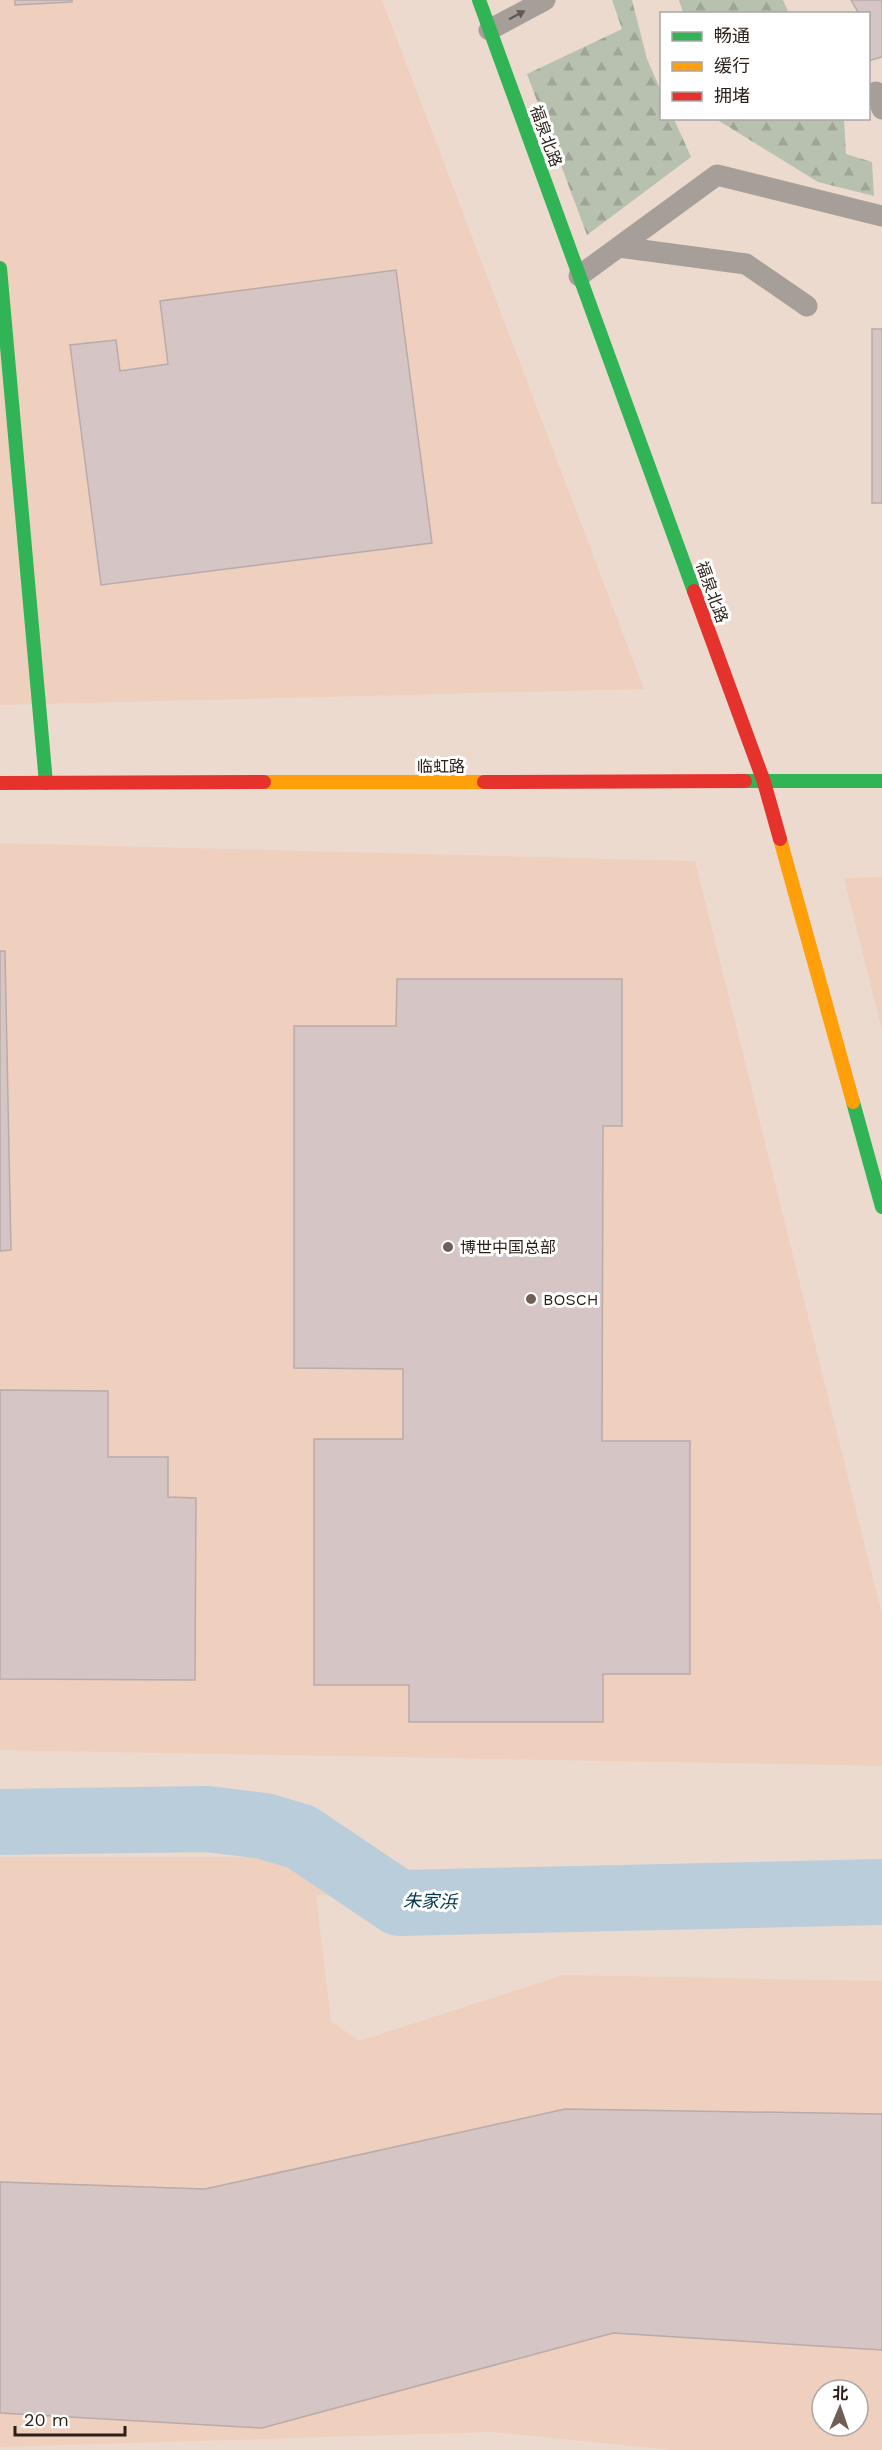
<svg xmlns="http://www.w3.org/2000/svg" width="882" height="2450" viewBox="0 0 882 2450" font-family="'Work Sans','Noto Sans SC',sans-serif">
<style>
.built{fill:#efd0be;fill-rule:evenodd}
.forest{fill:url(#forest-firs)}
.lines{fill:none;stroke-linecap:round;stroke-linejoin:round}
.river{stroke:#b9ceda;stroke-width:66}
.building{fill:#d5c5c4;stroke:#b9aba9;stroke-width:1.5}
.lane{stroke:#a69e99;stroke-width:21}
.fast{stroke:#30b455;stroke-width:14}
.slow{stroke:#ff9f0a;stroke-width:14}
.jam{stroke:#e5322d;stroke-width:14}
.oneway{fill:#625852}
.poi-dot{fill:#6f6057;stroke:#fff;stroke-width:2}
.labels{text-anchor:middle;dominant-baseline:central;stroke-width:6;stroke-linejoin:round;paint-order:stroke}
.street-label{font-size:16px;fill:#2b1f17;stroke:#fff}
.poi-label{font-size:16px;fill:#2b1f17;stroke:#fff;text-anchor:start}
.water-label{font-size:18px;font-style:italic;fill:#02384e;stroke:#fff}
</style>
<defs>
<pattern id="forest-firs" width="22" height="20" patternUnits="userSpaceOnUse" patternTransform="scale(1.5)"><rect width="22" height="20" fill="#b8c1af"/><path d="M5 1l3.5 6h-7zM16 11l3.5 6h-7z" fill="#9ea596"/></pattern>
</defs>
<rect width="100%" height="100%" fill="#ecdacf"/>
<!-- built -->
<g class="built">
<polygon points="0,0 382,0 644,689 0,705"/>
<polygon points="0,843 695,861 882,1614 882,1766 0,1750"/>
<polygon points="882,877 882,1030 844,878"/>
<path d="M0,1857H260L405,1866L403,1896L316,1895L331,2021L359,2041L563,1975L882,1981V2450H670L493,2432L0,2447ZM822,2390H858V2426H822Z"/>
</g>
<!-- forest -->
<g class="forest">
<polygon points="612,0 632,0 647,59 661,91 662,118 674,119 691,157 587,235 527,74 622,29"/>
<polygon points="679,0 783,0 788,11 781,14 683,13"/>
<polygon points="716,119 844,119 846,154 872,162 874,196 818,182"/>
</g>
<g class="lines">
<!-- river -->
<polyline class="river" points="0,1822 207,1819 264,1826 301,1837 399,1903 882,1892"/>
</g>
<!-- building -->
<g class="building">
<polygon points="15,0 72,0 72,2 15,5"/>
<polygon points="851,0 882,0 882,57 868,61 868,14 854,14 858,12"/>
<polygon points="396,270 432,543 101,585 70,345 116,340 120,371 168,364 160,301"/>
<rect x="872" y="329" width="10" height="174"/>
<polygon points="0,951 5,951 11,1250 0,1251"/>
<polygon points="397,979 622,979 622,1126 603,1126 602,1441 690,1441 690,1674 603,1674 603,1722 409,1722 409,1685 314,1685 314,1439 403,1439 403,1369 294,1368 294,1026 396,1026"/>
<polygon points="0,1390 108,1391 108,1457 168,1457 168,1497 196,1498 195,1680 0,1679"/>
<polygon points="565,2109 882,2114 882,2350 613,2333 262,2428 0,2413 0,2182 205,2189"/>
</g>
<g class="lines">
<!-- lane -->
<g class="lane">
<polyline points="489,30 545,0"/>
<polyline points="876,92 882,109"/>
<polyline points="619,247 746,264 807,306"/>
<polyline points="579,276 717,175 882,216"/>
</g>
<!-- fast -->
<g class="fast">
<polyline points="479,0 694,591"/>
<polyline points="0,268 46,783"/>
<polyline points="745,781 882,781"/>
<polyline points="853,1102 882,1207"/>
</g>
<!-- slow -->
<g class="slow">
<polyline points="264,782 484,782"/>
<polyline points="780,839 853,1102"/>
</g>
<!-- jam -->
<g class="jam">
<polyline points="694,591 764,782 780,839"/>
<polyline points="484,782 745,781"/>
<polyline points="0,783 264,782"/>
</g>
</g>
<!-- one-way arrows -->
<defs><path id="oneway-solid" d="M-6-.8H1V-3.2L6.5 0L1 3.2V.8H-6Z" transform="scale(1.5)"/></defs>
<use class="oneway" href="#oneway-solid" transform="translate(517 15) rotate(-28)"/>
<!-- markers -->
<g class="poi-dot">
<circle cx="448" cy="1247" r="6"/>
<circle cx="531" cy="1299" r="6"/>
</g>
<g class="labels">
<!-- street labels -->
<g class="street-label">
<text transform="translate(546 136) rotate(70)">福泉北路</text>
<text transform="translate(712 592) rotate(70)">福泉北路</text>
<text x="441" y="766">临虹路</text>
</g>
<!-- poi labels -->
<g class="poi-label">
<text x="460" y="1247">博世中国总部</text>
<text x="543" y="1299">BOSCH</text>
</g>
<!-- water labels -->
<g class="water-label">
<text transform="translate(430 1901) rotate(1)">朱家浜</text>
</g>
</g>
<!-- legend -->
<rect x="660" y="12" width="210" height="108" fill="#ffffff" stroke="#aaa5a2" stroke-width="1.5"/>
<rect x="672" y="32" width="30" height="9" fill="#30b455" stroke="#aaa5a2" stroke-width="1.5"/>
<text x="714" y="42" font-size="18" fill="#2b1f17">畅通</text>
<rect x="672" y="62" width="30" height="9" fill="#ff9f0a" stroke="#aaa5a2" stroke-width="1.5"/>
<text x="714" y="72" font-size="18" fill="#2b1f17">缓行</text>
<rect x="672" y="92" width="30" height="9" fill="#e5322d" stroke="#aaa5a2" stroke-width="1.5"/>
<text x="714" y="102" font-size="18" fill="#2b1f17">拥堵</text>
<!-- north arrow -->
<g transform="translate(840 2408) rotate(2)"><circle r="28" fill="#ffffff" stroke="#aaa5a2" stroke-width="1.5"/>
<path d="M0-4.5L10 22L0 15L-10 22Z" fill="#6f6057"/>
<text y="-9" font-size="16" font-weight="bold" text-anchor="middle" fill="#2b1f17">北</text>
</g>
<!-- scale -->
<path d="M15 2426v9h110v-9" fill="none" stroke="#2b1f17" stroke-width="3"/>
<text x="24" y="2426" font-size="18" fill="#2b1f17" stroke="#ffffff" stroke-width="4.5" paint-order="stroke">20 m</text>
</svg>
